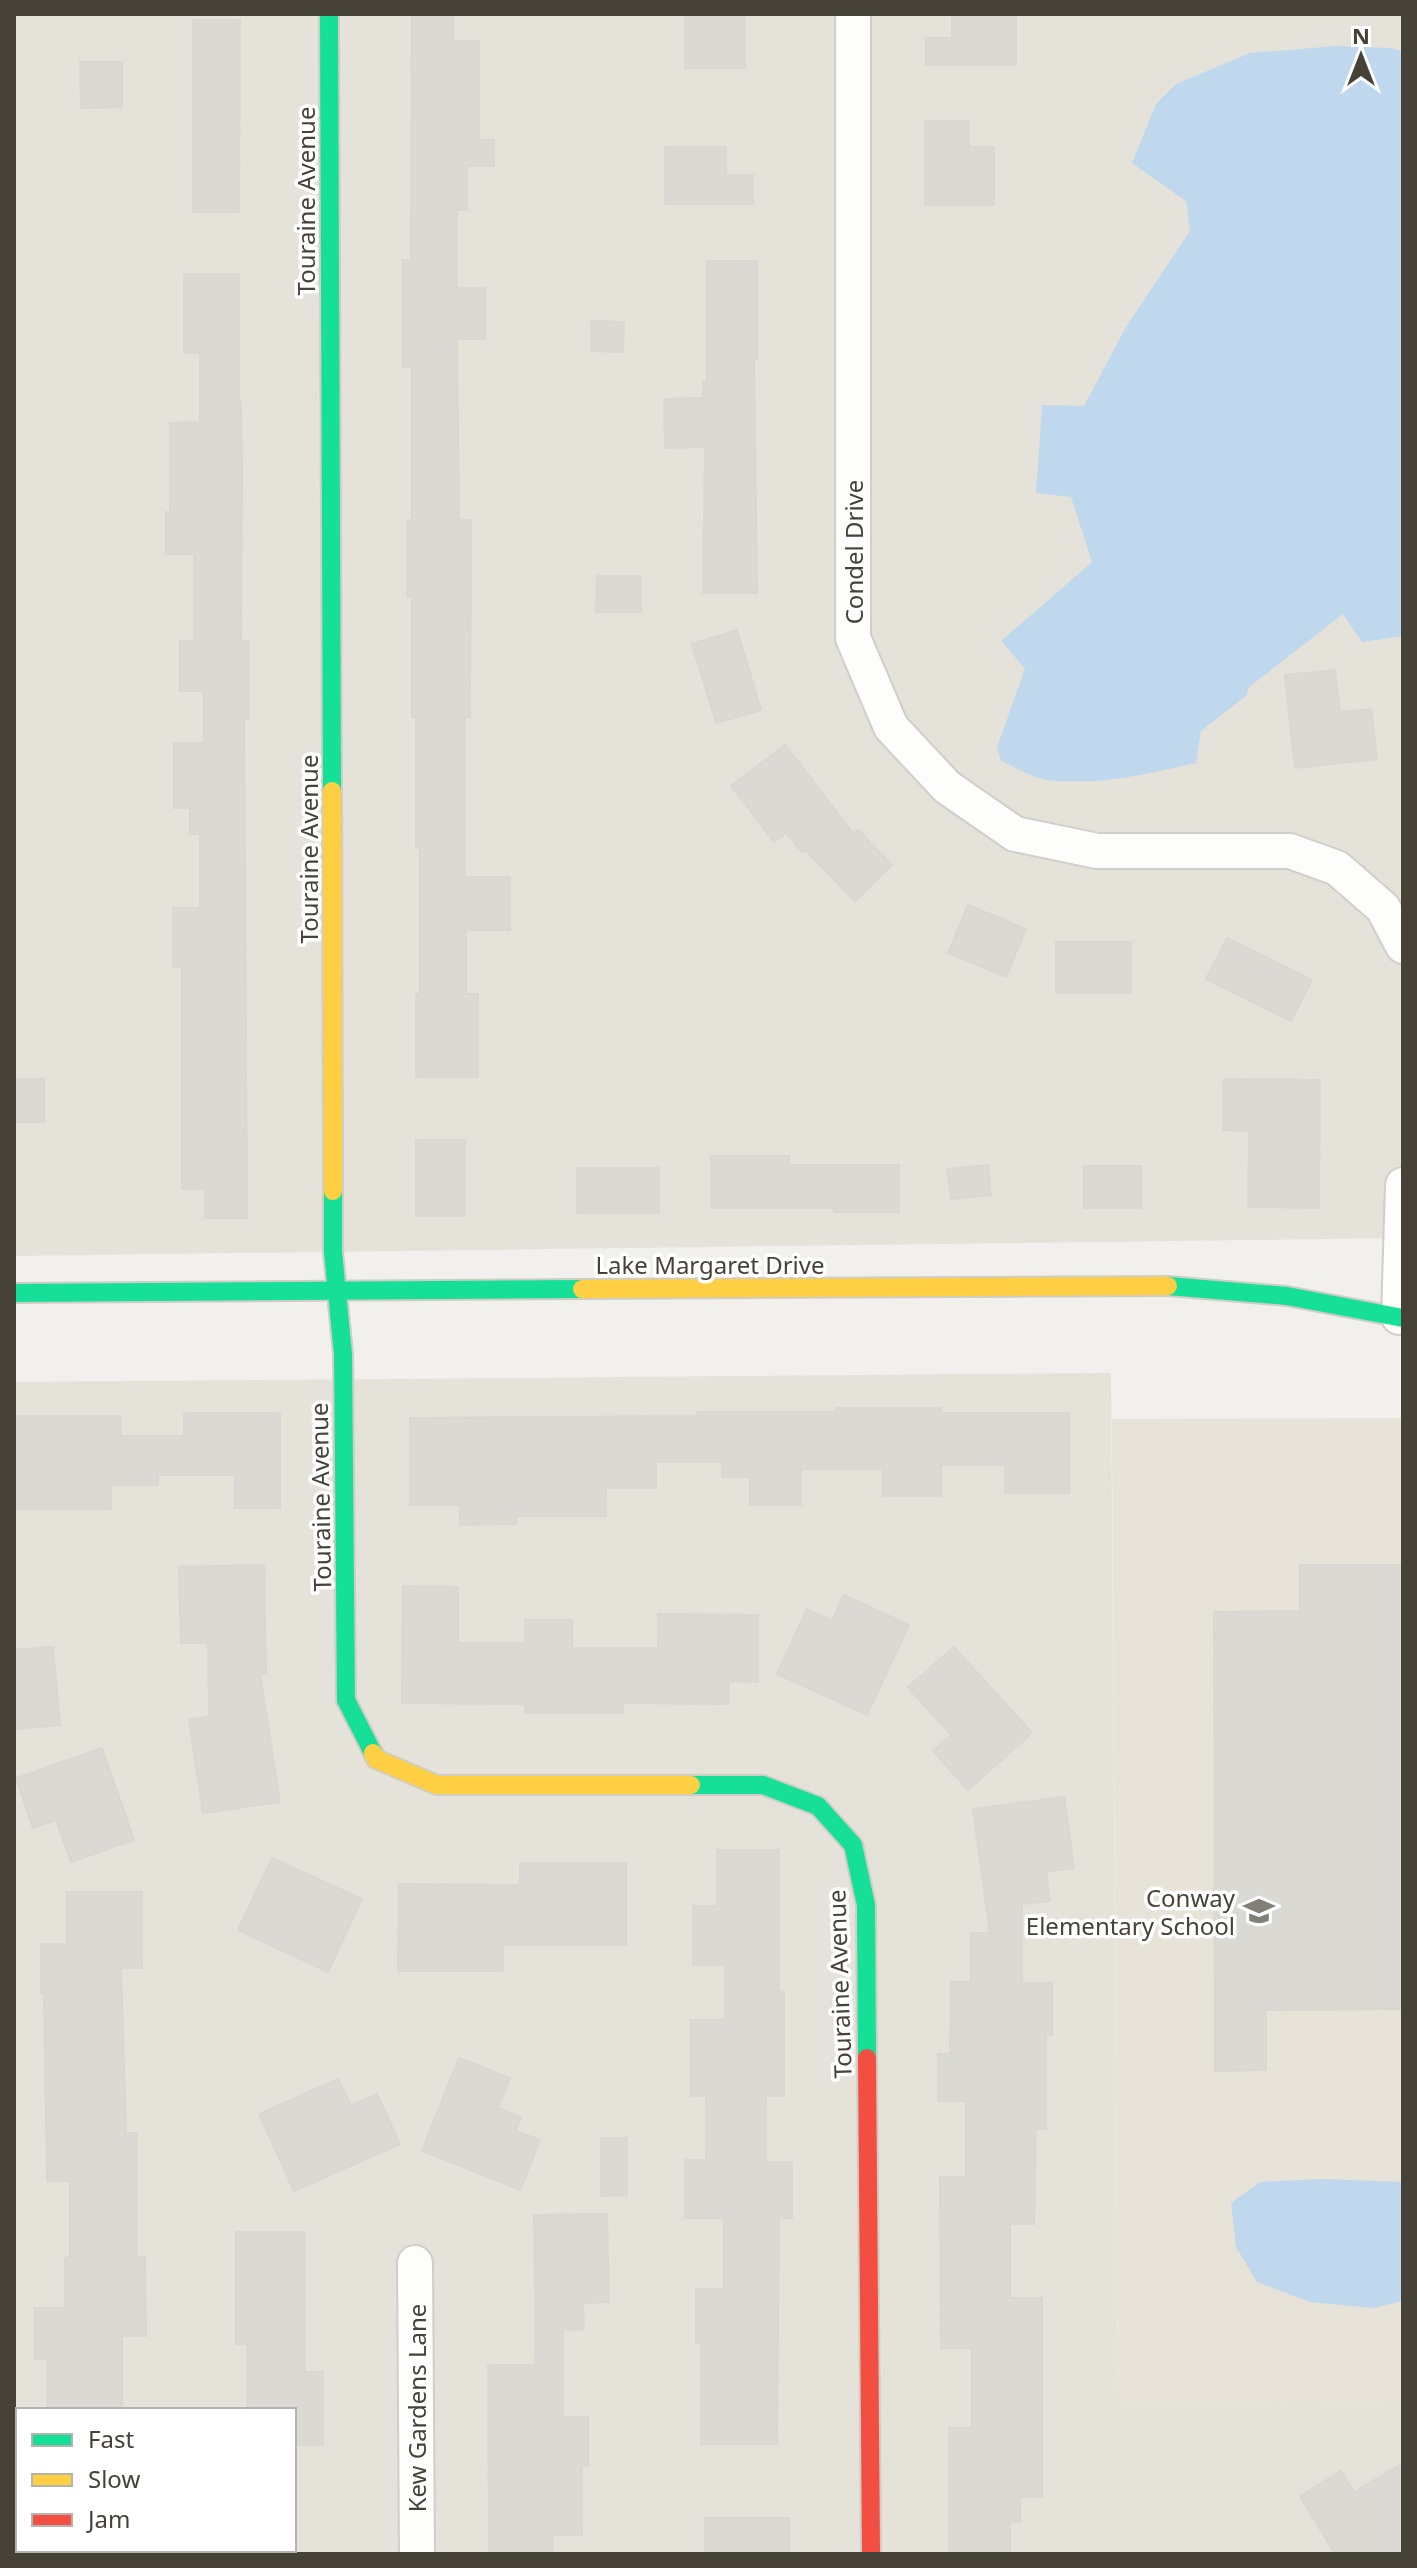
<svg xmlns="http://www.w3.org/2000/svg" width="1417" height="2568" viewBox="0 0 1417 2568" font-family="'Noto Sans',sans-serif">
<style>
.residential{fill:#e5e2d9;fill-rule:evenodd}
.education{fill:#e7e3d8}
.water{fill:#bfd8ed}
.building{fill:#dbd9d4;stroke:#d9d7d1;stroke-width:2}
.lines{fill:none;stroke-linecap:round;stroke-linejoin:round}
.street-casing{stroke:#cfcec9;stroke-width:38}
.fast-casing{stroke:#d0cdc3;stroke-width:22}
.slow-casing{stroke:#d0cdc3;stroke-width:22}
.jam-casing{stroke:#d0cdc3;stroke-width:22}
.street{stroke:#fdfdfc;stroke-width:34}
.fast{stroke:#16e098;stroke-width:18}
.slow{stroke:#ffcf43;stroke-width:18}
.jam{stroke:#f24e42;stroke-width:18}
.labels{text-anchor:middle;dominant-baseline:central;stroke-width:7;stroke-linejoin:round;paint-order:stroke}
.street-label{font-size:24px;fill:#474238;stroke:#fff}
.poi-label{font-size:24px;fill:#474238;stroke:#fff;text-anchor:end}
</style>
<rect width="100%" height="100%" fill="#f1f0ec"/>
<!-- residential -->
<g class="residential">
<polygon points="14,14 1403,14 1403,1238 14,1256"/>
<path d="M1111,1373L1118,2404L1403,2402V2554H14V1382ZM18,2410H294V2550H18Z"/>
</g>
<!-- education -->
<polygon class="education" points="1403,1418 1403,2402 1118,2405 1112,1419"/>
<!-- water -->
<g class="water">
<path d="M1337,46L1390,48L1403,51V636L1362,642L1343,614L1248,688L1247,695L1201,731L1196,763C1148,774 1097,786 1048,780C1032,778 1015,767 1001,761L997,747L1025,669L1001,641L1092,562L1071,497L1036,493L1042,405L1084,406L1126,327L1190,231L1186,201L1132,163L1156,104L1176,84L1250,53Z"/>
<polygon points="1322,2179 1403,2182 1403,2301 1374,2308 1310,2302 1257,2282 1236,2247 1231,2203 1260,2182"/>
</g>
<!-- building -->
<g class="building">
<polygon points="952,14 1016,14 1016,65 926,65 926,38 952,38"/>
<polygon points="412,15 453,15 453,41 479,41 479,140 494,140 494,166 467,166 467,210 457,210 457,288 485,288 485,339 457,339 459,520 471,520 470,717 465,717 465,877 510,877 510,930 466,930 466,994 478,994 478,1077 416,1077 416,994 420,994 420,848 416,848 416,717 412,717 412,597 407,597 407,520 412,520 412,367 403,367 403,260 411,260"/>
<rect x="685" y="17" width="60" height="51"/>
<polygon points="193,20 240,20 239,212 193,212"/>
<polygon points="80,62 122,62 122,107 81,108"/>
<polygon points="925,121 969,121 969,147 994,147 994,205 925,205"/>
<polygon points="665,147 726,147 726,175 753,175 753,204 665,204"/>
<polygon points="707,261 757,261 757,359 754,359 757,593 703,593 705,447 665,448 664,399 703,398 703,382 707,382"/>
<polygon points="184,274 239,274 239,402 241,402 242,471 241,641 249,641 249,718 244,718 247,1218 205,1218 205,1189 182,1189 182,967 173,967 173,908 200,908 200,834 190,834 190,808 174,808 174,743 204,743 204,691 180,691 180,641 194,641 194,554 166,554 166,512 170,512 170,423 200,422 200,353 184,353"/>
<polygon points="592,321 624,322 623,352 591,351"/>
<polygon points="597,576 641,576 641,612 596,612"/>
<polygon points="737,630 761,710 716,723 692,644"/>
<polygon points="1335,670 1340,712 1371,709 1377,759 1295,768 1285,675"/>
<polygon points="785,745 854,834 858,830 892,865 855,901 805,850 802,852 786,833 774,842 731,786"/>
<polygon points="968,905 1026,929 1006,977 948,953"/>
<polygon points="1227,938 1312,980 1291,1021 1206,979"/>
<rect x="1056" y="942" width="75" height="51"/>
<rect x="14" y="1079" width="30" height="43"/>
<polygon points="1224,1079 1320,1080 1319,1208 1248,1207 1249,1131 1223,1130"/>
<rect x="416" y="1140" width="49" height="76"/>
<polygon points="711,1156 789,1156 789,1165 899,1165 899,1212 834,1212 834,1208 711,1208"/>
<polygon points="988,1165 991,1195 951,1199 947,1169"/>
<rect x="1084" y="1166" width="57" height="42"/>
<rect x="577" y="1168" width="82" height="45"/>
<polygon points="836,1408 941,1408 941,1413 1069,1413 1069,1493 1005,1493 1005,1465 941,1465 941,1496 883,1496 883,1469 801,1469 801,1505 750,1505 750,1477 722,1477 722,1462 656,1462 656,1488 606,1488 606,1516 516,1516 516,1524 460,1525 460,1505 410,1505 410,1418 697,1416 697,1412 836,1412"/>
<polygon points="184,1413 280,1413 280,1508 235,1508 235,1475 158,1475 158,1485 111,1485 111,1509 14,1509 14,1416 121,1416 121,1436 184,1436"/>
<polygon points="264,1565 266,1674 260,1674 280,1802 203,1813 189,1720 209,1716 208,1643 181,1643 179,1567"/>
<polygon points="1300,1565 1403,1565 1403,2009 1266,2010 1266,2070 1215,2071 1214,1612 1300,1611"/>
<polygon points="403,1586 458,1587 458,1643 525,1643 525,1620 572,1620 572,1648 658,1648 658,1614 758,1615 758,1682 729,1681 729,1704 623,1703 623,1713 525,1713 525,1704 402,1703"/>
<polygon points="844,1595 909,1625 867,1715 777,1674 807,1609 832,1621"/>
<polygon points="53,1647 60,1725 14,1729 14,1650"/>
<polygon points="954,1647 1032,1733 968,1790 933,1751 951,1735 908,1687"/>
<polygon points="102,1748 134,1840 71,1862 56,1820 33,1828 16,1778"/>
<polygon points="1064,1797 1074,1868 1046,1872 1050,1901 1022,1904 1022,1983 1052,1983 1052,2035 1046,2035 1046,2129 1036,2129 1034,2224 1010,2224 1010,2298 1042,2298 1042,2497 1020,2497 1020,2522 1010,2522 1010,2554 949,2554 949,2428 972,2428 972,2348 941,2348 940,2177 966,2177 966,2101 938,2101 938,2054 950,2054 951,1982 971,1982 971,1933 990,1933 973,1809"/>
<polygon points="717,1850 779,1850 779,1992 784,1992 784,2096 766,2096 766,2162 792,2162 792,2218 779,2218 777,2444 701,2444 701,2343 696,2343 696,2289 724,2289 724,2218 685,2218 685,2160 706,2160 706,2096 691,2096 691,2020 725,2020 725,1965 693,1965 693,1906 717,1906"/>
<polygon points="272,1858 362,1899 328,1972 238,1930"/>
<polygon points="520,1863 626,1863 626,1945 503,1945 503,1971 398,1971 399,1884 520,1885"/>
<polygon points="67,1892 142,1892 142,1968 121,1968 126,2133 137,2133 137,2257 145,2257 146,2336 122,2336 122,2410 47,2410 47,2359 35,2359 35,2308 65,2308 65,2258 70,2257 70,2181 47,2181 44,1993 41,1993 41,1944 67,1944"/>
<polygon points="459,2058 510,2078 498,2108 521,2117 516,2131 540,2140 520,2190 422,2151"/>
<polygon points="338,2079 351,2106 377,2094 400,2144 294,2191 259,2114"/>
<polygon points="601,2138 627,2138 627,2195 601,2196"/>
<polygon points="607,2214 609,2302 583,2303 584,2329 563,2330 563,2417 588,2417 588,2466 582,2466 582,2535 553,2535 553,2554 489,2554 488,2365 536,2365 534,2215"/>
<polygon points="236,2232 305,2232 305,2372 323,2372 323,2445 294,2445 294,2410 247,2410 247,2344 236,2344"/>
<polygon points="1403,2463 1403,2554 1335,2554 1300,2496 1341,2471 1354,2492"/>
<rect x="705" y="2518" width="84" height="36"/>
</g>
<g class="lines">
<defs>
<g id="street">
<polyline points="853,14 853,638 891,727 947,787 1015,834 1097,851 1290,851 1337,868 1383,908 1403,946"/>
<polyline points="1399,1317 1403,1185"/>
<polyline points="415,2263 417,2554"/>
</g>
<g id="fast">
<polyline points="329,14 332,791"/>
<polyline points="333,1191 333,1252 343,1354 346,1700 373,1753"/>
<polyline points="1168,1286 1287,1296 1403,1318"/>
<polyline points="14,1293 582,1289"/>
<polyline points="691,1785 763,1785 818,1806 853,1845 866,1905 867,2058"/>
</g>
<g id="slow">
<polyline points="332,791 333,1191"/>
<polyline points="582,1289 1168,1286"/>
<polyline points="373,1753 376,1759 437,1785 691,1785"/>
</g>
<polyline id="jam" points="867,2058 871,2554"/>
</defs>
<!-- street casing -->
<use href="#street" class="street-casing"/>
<!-- fast casing -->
<use href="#fast" class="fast-casing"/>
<!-- slow casing -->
<use href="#slow" class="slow-casing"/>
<!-- jam casing -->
<use href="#jam" class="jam-casing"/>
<!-- street -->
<use href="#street" class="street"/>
<!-- fast -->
<use href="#fast" class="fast"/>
<!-- slow -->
<use href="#slow" class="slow"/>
<!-- jam -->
<use href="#jam" class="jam"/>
</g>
<!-- icons -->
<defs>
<symbol id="school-bare" viewBox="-9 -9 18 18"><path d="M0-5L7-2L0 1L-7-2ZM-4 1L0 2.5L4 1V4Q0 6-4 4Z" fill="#827f77" stroke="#fff" stroke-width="2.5" paint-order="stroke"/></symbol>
</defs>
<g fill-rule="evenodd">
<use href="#school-bare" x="1237" y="1889" width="44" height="44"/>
</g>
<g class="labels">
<!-- street labels -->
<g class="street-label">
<text transform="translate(305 201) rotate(-90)">Touraine Avenue</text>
<text transform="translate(853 552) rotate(-90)">Condel Drive</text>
<text transform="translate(308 849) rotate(-90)">Touraine Avenue</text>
<text x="710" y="1264">Lake Margaret Drive</text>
<text transform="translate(320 1497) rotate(-91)">Touraine Avenue</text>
<text transform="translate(839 1984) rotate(-92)">Touraine Avenue</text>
<text transform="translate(416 2408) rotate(-90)">Kew Gardens Lane</text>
</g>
<!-- poi labels -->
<g class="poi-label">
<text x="1235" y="1897">Conway<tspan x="1235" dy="28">Elementary School</tspan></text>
</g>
</g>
<!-- border -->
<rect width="1417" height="2568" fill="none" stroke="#474238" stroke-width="32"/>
<!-- legend -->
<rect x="16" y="2408" width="280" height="144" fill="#ffffff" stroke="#b5b3af" stroke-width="2"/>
<rect x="32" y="2434" width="40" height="12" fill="#16e098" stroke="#b5b3af" stroke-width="2"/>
<text x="88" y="2448" font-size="24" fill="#474238">Fast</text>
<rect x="32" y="2474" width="40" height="12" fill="#ffcf43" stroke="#b5b3af" stroke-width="2"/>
<text x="88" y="2488" font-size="24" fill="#474238">Slow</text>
<rect x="32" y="2514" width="40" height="12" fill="#f24e42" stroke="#b5b3af" stroke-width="2"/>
<text x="88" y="2528" font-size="24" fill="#474238">Jam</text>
<!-- north arrow -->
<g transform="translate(1361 56)" stroke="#ffffff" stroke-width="6" paint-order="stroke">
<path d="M0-6L14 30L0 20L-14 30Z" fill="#474238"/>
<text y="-12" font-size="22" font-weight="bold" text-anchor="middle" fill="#474238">N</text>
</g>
</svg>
